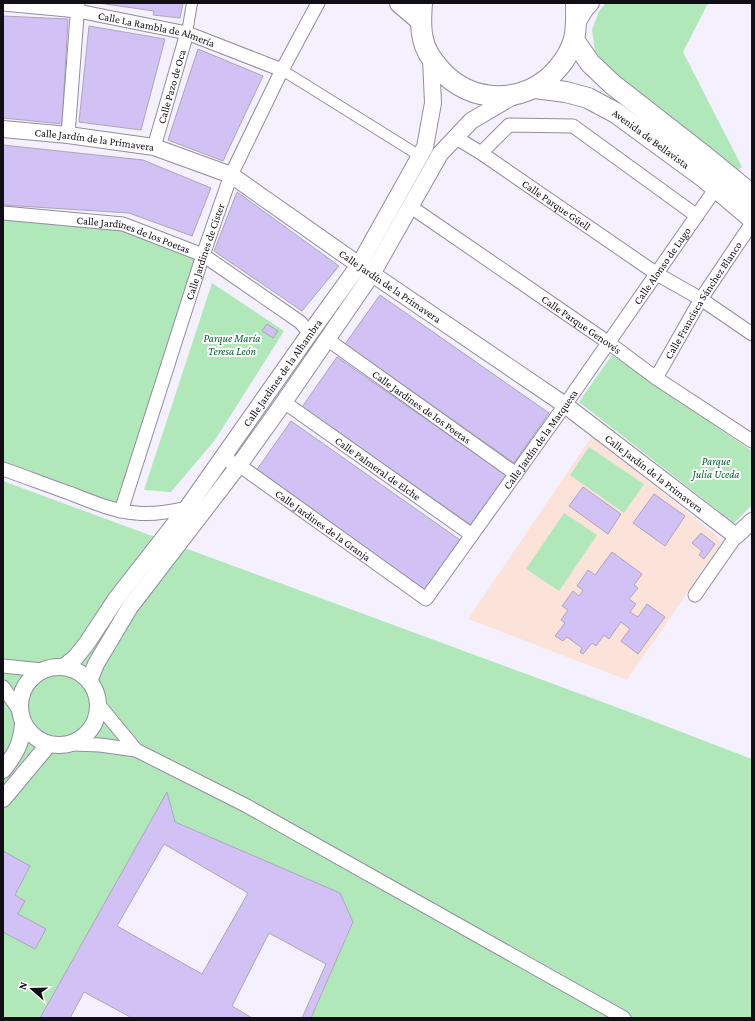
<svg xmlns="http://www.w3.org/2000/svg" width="755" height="1021" viewBox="0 0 755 1021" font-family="'Crimson Pro',serif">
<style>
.education{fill:#fbe3d9}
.green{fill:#b0e8ba}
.building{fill:#d1c1f4;stroke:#aca6bb;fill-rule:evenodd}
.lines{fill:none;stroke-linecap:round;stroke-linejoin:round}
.pedestrian-casing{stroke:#928ca0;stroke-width:12}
.minor-casing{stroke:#928ca0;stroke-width:15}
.tertiary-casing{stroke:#928ca0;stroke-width:18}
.secondary-casing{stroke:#928ca0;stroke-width:20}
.primary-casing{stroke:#928ca0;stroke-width:22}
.pedestrian{stroke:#fff;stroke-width:10}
.minor{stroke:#fff;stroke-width:13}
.tertiary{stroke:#fff;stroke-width:16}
.secondary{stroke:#fff;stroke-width:18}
.primary{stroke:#fff;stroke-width:20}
.labels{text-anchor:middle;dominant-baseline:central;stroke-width:4;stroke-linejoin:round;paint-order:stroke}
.street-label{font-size:11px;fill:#110e16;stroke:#fff}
.park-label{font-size:11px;font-style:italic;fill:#04642b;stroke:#fff}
</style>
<rect width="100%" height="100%" fill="#f4f0fe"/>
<!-- education -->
<polygon class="education" points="592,436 723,541 627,680 468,619"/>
<!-- green -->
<g class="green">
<polygon points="606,3 708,3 683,52 742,167 736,172 616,79 595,51 592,30 599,11"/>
<polygon points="3,213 123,224 203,255 123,505 3,474"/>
<polygon points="212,283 284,331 215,440 171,492 144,490"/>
<polygon points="612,355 752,451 752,505 734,523 579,402"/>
<polygon points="589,447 644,484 624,513 570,475"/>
<polygon points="3,481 624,710 752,759 752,1018 311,1018 353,923 340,893 175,822 167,792 40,1018 3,1018"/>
<polygon points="564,513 597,535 559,591 526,569"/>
</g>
<!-- building -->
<g class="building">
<polygon points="98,3 183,3 180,18 153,15 154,11"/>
<polygon points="3,16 68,19 62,124 3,118"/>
<polygon points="89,26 165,39 141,130 79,122"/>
<polygon points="198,49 263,76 223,161 168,140"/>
<polygon points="3,145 143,160 211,188 192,236 129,213 3,205"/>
<polygon points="237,192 339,266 302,311 214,251"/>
<polygon points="380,295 549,413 514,463 345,344"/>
<polygon points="267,324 278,331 273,338 262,331"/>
<polygon points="337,357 506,475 471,525 302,407"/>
<polygon points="291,421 460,540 425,590 256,471"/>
<polygon points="583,487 621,514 608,534 569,506"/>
<polygon points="654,494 685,516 665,546 633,523"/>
<polygon points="701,533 715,544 704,559 699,555 702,551 692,543"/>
<polygon points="612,552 642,574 634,585 638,588 629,599 636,604 630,612 638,617 647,604 665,617 638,654 621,641 630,629 621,622 609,639 604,635 596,646 592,643 583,654 580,652 582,648 567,637 563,641 555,636 565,623 561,620 568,610 562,606 573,591 579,596 583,590 577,586 588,570 595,575"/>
<path d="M167,792L175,822L340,893L353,922L311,1018H302L326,964L269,933L232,1006L252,1018H132L84,992L70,1018H40ZM164,844L248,893L202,974L117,926Z"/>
<polygon points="3,851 30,866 15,895 25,901 18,914 46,929 35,949 3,932"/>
</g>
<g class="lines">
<defs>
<g id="pedestrian">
<polyline points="187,33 192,3"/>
<polyline points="282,70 420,156"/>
</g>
<g id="minor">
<path id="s1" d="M3,4L78,11L187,33L282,70"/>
<polyline points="68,135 78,3"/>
<path id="s2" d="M455,137L481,153L657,274L701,299L752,334"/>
<path id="s3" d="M154,147L187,33"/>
<polyline points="481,153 509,125 573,126 697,216"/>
<path id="s4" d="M411,207L609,343L656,378L752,441"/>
<path id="s5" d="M3,213L123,224L203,255L300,322L310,333"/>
<path id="s6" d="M328,340L516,474"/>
<path id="s7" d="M656,378L701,299L752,223"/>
<path id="s8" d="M284,402L472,535"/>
<path id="s9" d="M229,450L227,456L230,462L239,465L426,599L565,405L716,188"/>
<path d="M3,469C26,477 49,486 72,494C92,502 113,511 136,513C153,515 170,512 187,508"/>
<path id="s10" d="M120,511L123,505L203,255L231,175L282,70L318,3"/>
<polyline points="695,595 736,536"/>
<polyline points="3,666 42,670"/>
<polyline points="3,687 19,710"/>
<polyline points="98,704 136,750"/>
<polyline points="73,744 100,745 136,750 247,806 624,1018"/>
</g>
<g id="tertiary">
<path id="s11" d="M3,129L68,135L154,147L231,175L359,265L565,405L736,536L752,521"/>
<circle cx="59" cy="706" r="39"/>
<path id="s12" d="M64,667L76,657L87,643L116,599L187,508L310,333L359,265L425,147L433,103L431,59"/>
<polyline points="89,681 96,664 130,607 239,465 284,402 372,274 440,154 471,121 515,95"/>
<path d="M3,770C16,753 21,745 23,724"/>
<polyline points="3,799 48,745"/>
</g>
<polyline id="secondary" points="577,21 585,8 590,3"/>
<g id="primary">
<polyline points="400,3 420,20"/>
<path d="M422,3C421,15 420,27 423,39C425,50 432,60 439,68C469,105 527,106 558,68C565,60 571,50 574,39C577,27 576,15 576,3"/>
<polyline points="574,40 590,63 612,84 703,155 752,195"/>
<path id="s13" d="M535,88L566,92L588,98L616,113L706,179L752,218"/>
</g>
</defs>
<!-- pedestrian casing -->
<use href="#pedestrian" class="pedestrian-casing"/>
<!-- minor casing -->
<use href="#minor" class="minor-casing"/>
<!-- tertiary casing -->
<use href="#tertiary" class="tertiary-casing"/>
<!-- secondary casing -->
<use href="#secondary" class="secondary-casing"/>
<!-- primary casing -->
<use href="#primary" class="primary-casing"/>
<!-- pedestrian -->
<use href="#pedestrian" class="pedestrian"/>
<!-- minor -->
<use href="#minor" class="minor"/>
<!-- tertiary -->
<use href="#tertiary" class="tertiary"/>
<!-- secondary -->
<use href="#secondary" class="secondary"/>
<!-- primary -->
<use href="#primary" class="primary"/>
</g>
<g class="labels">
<!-- street labels -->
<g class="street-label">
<text stroke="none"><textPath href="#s1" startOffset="156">Calle La Rambla de Almería</textPath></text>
<text stroke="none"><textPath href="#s3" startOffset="63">Calle Pazo de Oca</textPath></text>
<text stroke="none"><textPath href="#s13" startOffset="129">Avenida de Bellavista</textPath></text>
<text stroke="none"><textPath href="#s11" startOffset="92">Calle Jardín de la Primavera</textPath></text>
<text stroke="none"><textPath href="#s2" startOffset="122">Calle Parque Güell</textPath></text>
<text stroke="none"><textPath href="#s5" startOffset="133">Calle Jardines de los Poetas</textPath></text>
<text stroke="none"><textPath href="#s10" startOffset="273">Calle Jardines de Cister</textPath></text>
<text stroke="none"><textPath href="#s9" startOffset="661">Calle Alonso de Lugo</textPath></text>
<text stroke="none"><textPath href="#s11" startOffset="428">Calle Jardín de la Primavera</textPath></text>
<text stroke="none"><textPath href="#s7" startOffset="91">Calle Francisca Sánchez Blanco</textPath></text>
<text stroke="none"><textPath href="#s4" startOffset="207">Calle Parque Genovés</textPath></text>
<text stroke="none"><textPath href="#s12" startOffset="367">Calle Jardines de la Alhambra</textPath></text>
<text stroke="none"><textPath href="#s6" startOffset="115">Calle Jardines de los Poetas</textPath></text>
<text stroke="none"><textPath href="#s9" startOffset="449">Calle Jardín de la Marquesa</textPath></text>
<text stroke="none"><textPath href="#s8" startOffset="115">Calle Palmeral de Elche</textPath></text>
<text stroke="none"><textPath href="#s11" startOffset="752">Calle Jardín de la Primavera</textPath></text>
<text stroke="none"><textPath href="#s9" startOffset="126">Calle Jardines de la Granja</textPath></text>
</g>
<!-- park labels -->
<g class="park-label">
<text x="232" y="338">Parque María<tspan x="232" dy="13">Teresa León</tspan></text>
<text x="716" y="461">Parque<tspan x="716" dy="13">Julia Uceda</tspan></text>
</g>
</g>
<!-- border -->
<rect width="755" height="1021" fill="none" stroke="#110e16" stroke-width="8"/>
<!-- north arrow -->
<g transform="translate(32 989) rotate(290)" stroke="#ffffff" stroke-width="3" paint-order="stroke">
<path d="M0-3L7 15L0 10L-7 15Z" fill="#110e16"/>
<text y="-6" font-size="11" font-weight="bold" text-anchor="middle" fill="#110e16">N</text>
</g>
</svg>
